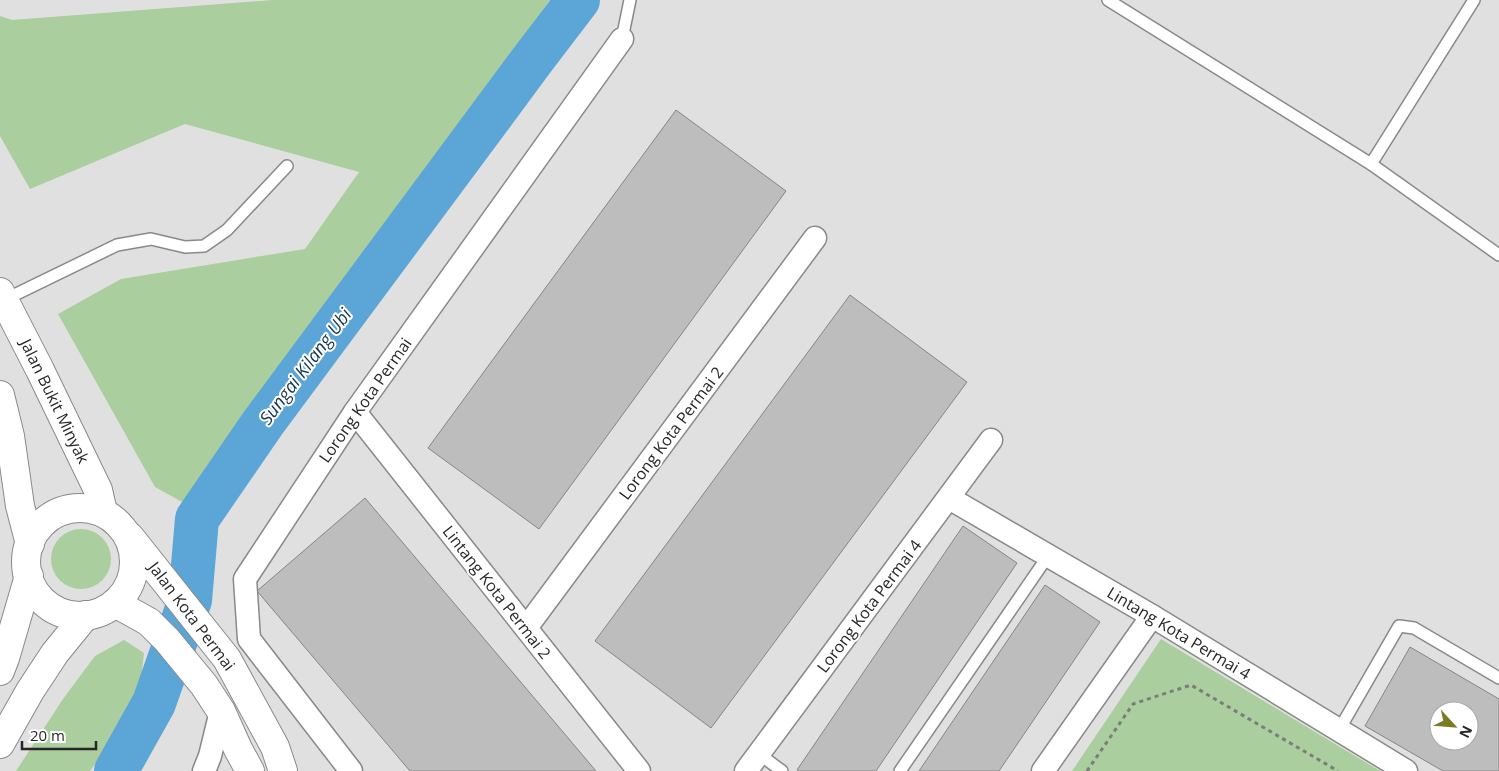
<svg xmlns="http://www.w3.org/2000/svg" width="1499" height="771" viewBox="0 0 1499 771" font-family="'Open Sans',sans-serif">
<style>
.green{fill:#aace9d}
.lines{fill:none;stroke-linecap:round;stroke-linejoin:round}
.river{stroke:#5ca5d7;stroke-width:44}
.building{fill:#bebdbe;stroke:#858586;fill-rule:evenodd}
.service-casing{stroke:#89898a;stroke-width:14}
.minor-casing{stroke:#89898a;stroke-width:25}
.secondary-casing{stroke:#89898a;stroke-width:30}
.path{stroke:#7c7c7c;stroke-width:3;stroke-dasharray:4 4;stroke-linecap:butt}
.service{stroke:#fff;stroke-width:11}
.minor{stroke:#fff;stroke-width:22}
.secondary{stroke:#fff;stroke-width:28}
.labels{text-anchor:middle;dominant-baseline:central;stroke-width:4;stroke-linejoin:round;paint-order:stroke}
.street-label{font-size:16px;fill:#272727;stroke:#fff}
.water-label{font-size:18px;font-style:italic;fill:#16364b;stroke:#fff}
</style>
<rect width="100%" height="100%" fill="#e0e0e1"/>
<!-- green -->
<g class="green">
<polygon points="272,0 550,0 184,503 155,487 58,314 121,279 305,249 359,172 185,124 30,189 0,136 0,16 12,20"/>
<circle cx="81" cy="559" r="30"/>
<polygon points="1161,639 1380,771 1072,771"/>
<polygon points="124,640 144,653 138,706 90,771 16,771 63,699 95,656"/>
</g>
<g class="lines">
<!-- river -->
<polyline class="river" points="116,771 154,703 190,600 197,519 263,423 533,59 578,0"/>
</g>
<!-- building -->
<g class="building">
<polygon points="676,110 786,191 539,529 428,448"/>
<polygon points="850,295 967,382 711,728 595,641"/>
<polygon points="365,498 596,771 410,771 257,591"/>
<polygon points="963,526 1017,563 876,771 799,771 797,770"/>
<polygon points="1045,585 1100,622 999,771 919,771"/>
<path d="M1410,647L1499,699V771H1443L1365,726ZM1439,711H1469V741H1439Z"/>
</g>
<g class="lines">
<defs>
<g id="service">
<polyline points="1108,0 1371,164 1499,255"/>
<polyline points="622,39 630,0"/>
<polyline points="1371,164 1474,0"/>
<polyline points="4,300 117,245 151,239 185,247 204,246 227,230 287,166"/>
<polyline points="1339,730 1399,626 1414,628 1499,678"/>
<polyline points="759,754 782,771"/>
<polyline points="900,771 1048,556"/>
</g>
<g id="minor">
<polyline points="355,412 639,771"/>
<polyline points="949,498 1152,616 1406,771"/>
<polyline points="526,628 815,238"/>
<polyline points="204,771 210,756 221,711"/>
<polyline points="351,771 249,639 245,579 355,412 622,39"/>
<polyline points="746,771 991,440"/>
<polyline points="1043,771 1152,616"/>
</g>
<g id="secondary">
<polyline points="0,292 40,370 98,490 103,512"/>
<polyline points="0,395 10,436 20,506 30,544"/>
<circle cx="80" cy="562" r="54"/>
<polyline points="130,537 227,659 275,747 283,771"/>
<polyline points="115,603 149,622 167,640 204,685 221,711 238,749 250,771"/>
<polyline points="0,671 5,658 29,576"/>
<polyline points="0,744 30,691 55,653 86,615"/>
</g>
</defs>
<!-- service casing -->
<use href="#service" class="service-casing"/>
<!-- minor casing -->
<use href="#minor" class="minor-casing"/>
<!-- secondary casing -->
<use href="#secondary" class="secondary-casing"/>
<!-- path -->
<polyline class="path" points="1087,771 1133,704 1191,685 1338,771"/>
<!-- service -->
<use href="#service" class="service"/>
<!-- minor -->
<use href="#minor" class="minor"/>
<!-- secondary -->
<use href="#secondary" class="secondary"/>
</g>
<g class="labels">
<!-- street labels -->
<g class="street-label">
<text transform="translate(365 400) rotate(-55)">Lorong Kota Permai</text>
<text transform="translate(55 401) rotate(64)">Jalan Bukit Minyak</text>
<text transform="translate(671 433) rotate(-53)">Lorong Kota Permai 2</text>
<text transform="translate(497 592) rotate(52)">Lintang Kota Permai 2</text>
<text transform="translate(869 606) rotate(-53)">Lorong Kota Permai 4</text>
<text transform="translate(192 616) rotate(53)">Jalan Kota Permai</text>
<text transform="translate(1179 633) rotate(31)">Lintang Kota Permai 4</text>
</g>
<!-- water labels -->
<g class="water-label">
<text transform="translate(305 366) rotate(-53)">Sungai Kilang Ubi</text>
</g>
</g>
<!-- north arrow -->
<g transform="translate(1454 726) rotate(116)"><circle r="24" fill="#ffffff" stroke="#a9a9a9"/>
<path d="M0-4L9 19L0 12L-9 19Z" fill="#7c7b23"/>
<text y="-8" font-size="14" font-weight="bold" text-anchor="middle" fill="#272727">N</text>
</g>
<!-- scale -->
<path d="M22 741v8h74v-8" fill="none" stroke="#272727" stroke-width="2.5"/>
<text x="30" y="741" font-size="15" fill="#272727" stroke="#ffffff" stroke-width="4" paint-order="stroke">20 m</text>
</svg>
